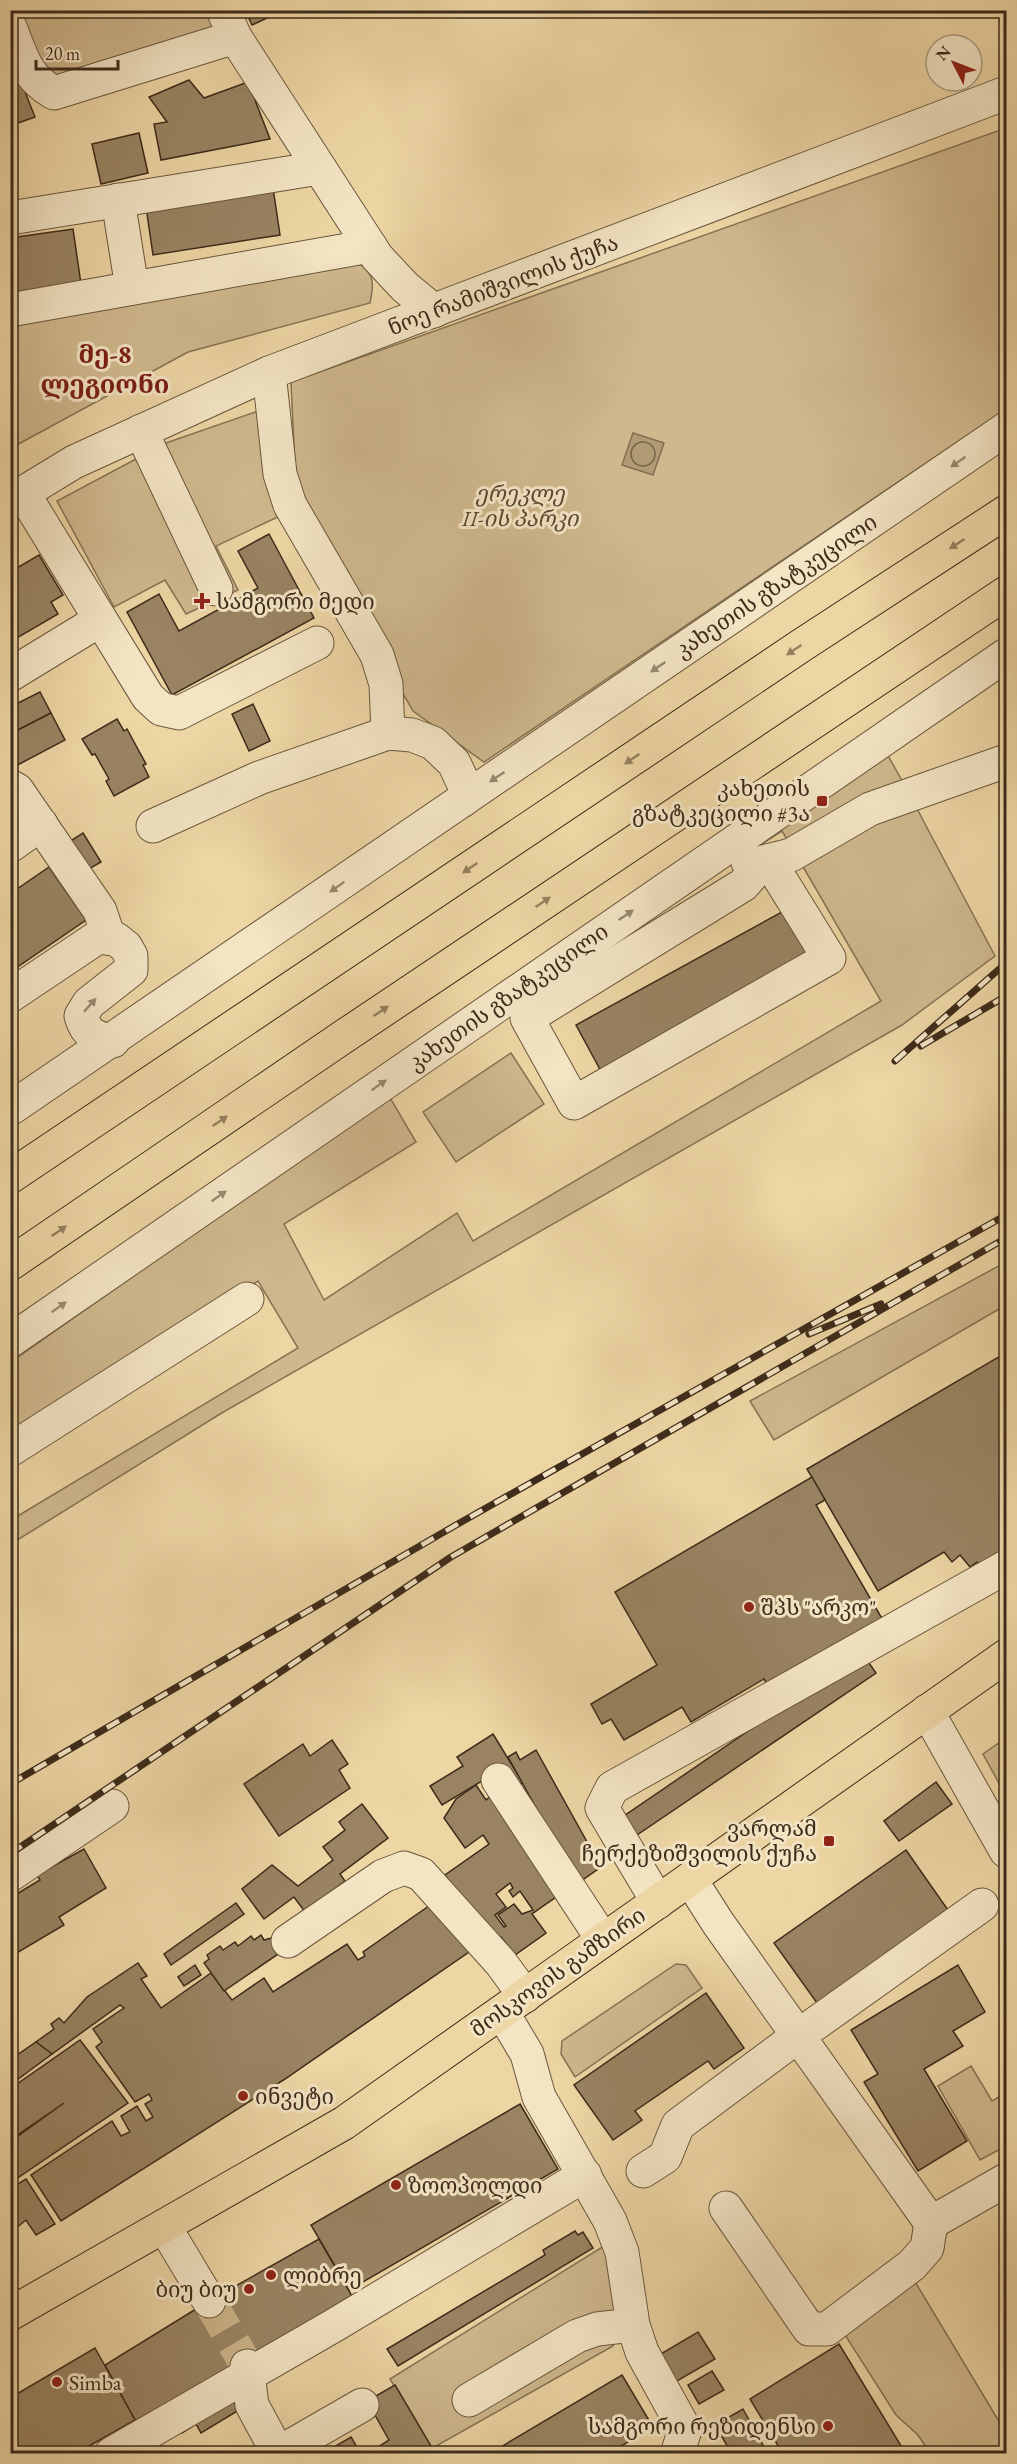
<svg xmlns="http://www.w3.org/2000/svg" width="1017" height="2464" viewBox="0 0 1017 2464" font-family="'EB Garamond','Noto Serif Georgian',serif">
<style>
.green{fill:#cfb88d;stroke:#867254;stroke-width:1.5}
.water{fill:#b19b75;stroke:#836e51;stroke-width:1.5}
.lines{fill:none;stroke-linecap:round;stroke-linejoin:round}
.shore{stroke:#776348;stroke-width:1.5}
.building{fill:#998362;stroke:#3d2b1a;stroke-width:1.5;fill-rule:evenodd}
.minor-tunnel{stroke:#cab388;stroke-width:33;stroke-dasharray:33 16;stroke-linecap:butt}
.minor-casing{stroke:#69563c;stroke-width:35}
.major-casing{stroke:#3d2b1a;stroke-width:35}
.highway-casing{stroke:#3d2b1a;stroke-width:35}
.minor{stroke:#f3e4c4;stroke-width:33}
.major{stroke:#edd5a4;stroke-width:33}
.highway{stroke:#edd5a4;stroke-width:33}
.rail-casing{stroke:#3d2b1a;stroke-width:7}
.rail{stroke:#f3e4c4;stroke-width:4.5;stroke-dasharray:14;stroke-linecap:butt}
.oneway{fill:#98886f}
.oneway2{fill:#95805f}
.poi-dot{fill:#8f2418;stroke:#f3e4c4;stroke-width:2}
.labels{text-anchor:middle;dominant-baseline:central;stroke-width:6;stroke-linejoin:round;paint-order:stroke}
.street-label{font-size:22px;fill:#3d2b1a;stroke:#f3e4c4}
.park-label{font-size:22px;font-style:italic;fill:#5a4731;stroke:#f3e4c4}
.poi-label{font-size:22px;fill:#3d2b1a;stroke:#f3e4c4;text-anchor:start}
.quarter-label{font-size:26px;font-weight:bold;fill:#7a1f14;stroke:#f3e4c4}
</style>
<rect width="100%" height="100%" fill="#edd5a4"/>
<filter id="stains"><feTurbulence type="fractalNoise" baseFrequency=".00333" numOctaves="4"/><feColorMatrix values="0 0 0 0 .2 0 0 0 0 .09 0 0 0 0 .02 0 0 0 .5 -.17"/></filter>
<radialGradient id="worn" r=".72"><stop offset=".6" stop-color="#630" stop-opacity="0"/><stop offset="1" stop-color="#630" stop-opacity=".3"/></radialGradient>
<!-- green -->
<g class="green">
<polygon points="15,11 214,11 222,28 52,80 29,49"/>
<polygon points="1006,128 1006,409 484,762 413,711 297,511 291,382"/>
<path d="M353,259C374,273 375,279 370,303L188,352L13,447L10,327Z"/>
<polygon points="264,409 282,515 216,546 238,590 186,614 165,580 114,607 57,501 166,443"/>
<polygon points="886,752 905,786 792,848 782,831 748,853 753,842"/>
<polygon points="915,805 995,956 902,1025 220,1414 11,1544 11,1520 298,1348 258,1281 11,1440 11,1362 389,1096 416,1142 284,1224 324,1300 457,1213 473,1241 881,1001 798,858"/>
<polygon points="511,1053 544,1104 456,1162 423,1112"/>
<polygon points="1006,1262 1006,1305 774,1440 750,1401"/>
<polygon points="1006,1738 1006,1796 983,1754"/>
<polygon points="676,1964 686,1965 702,1988 575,2077 561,2054 562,2041"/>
<polygon points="971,2066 992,2101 1006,2093 1006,2146 980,2160 938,2086"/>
<polygon points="612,2241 622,2316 613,2346 431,2449 390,2379"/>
<polygon points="911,2275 1006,2433 1006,2447 1003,2453 930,2453 918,2435 896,2415 845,2335"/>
</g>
<!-- water -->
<polygon class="water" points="633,433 664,443 653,475 622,465"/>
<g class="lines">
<!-- shore -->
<circle class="shore" cx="643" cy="454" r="12"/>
</g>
<!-- building -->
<g class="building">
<polygon points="245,10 284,10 252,25"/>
<polygon points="10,54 35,117 10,126"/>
<polygon points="189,80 204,98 248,82 270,139 161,160 154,124 167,122 149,97"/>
<polygon points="139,133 148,173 101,184 92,144"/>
<polygon points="272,181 280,235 153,255 145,200"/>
<polygon points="73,229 81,284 10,295 10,238"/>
<polygon points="269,534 314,618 172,695 127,612 159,594 179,631 258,588 238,551"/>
<polygon points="39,555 63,595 51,602 58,614 10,642 10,572"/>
<polygon points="40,692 51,713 10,734 10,707"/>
<polygon points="253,704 270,741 249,751 232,714"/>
<polygon points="51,713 65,740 10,769 10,734"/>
<polygon points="117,719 124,731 127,729 146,764 143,765 149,777 114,796 106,781 109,779 95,754 92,755 82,739"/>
<polygon points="83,833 101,862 82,873 64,845"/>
<polygon points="49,867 86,920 10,972 10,894"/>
<polygon points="791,907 819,952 602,1073 576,1025"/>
<polygon points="1002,1355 1006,1362 1006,1561 986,1574 977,1562 970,1567 960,1555 952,1562 944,1552 878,1591 807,1469"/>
<polygon points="812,1477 825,1500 816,1505 884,1622 770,1688 764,1679 691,1722 682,1707 624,1740 611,1719 602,1724 591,1704 657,1665 615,1592"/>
<polygon points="862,1653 876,1673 634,1837 621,1818"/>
<polygon points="493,1734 523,1783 514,1788 502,1769 442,1805 430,1786 463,1766 457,1757"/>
<polygon points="332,1740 348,1764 339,1770 350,1788 279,1836 244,1784 303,1744 310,1756"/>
<polygon points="536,1750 601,1867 571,1888 551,1835 508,1757 516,1752 520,1760"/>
<polygon points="936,1782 952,1804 899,1841 884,1821"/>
<path d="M476,1785L486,1800L493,1794L566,1890L532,1914L546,1933L515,1955L501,1937L489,1946L445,1875L489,1844L483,1835L465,1848L444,1818L456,1799ZM510,1883L513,1888L509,1891L513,1897L520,1891L533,1910L522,1914L514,1904L498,1915L506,1926L504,1927L495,1915L506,1907L496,1894Z"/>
<polygon points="362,1804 388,1838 340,1874 345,1881 305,1912 294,1897 264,1919 242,1889 272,1865 298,1886 333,1860 323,1847 345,1830 339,1822"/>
<polygon points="84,1849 106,1888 59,1917 64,1925 10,1957 10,1898 40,1880 37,1875"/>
<polygon points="906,1850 948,1910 817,2003 774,1943"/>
<polygon points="436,1901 469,1952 285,2079 61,2221 31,2175 112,2121 121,2136 130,2132 121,2116 137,2106 146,2121 153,2117 145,2104 152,2100 149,2094 135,2102 96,2047 102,2042 93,2029 124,2008 120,2005 52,2054 36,2042 54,2029 51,2024 59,2018 64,2023 87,1997 138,1963 147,1976 141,1979 161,2008 211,1973 232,2000 264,1978 273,1992 347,1944 358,1960 365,1956 363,1952"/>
<polygon points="236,1903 244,1914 171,1965 164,1954"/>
<polygon points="261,1935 264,1940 271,1938 281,1952 224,1991 204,1963 209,1959 207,1955 220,1946 223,1950 235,1942 238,1946 251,1936 254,1940"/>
<polygon points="195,1965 201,1975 184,1986 178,1977"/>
<polygon points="958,1965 985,2012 953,2031 963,2046 924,2069 967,2141 918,2171 864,2082 878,2074 851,2030"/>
<polygon points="706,1993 744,2048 714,2069 708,2061 635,2111 642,2120 613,2140 574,2085"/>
<polygon points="80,2040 128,2103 10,2183 10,2142 64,2103 10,2140 10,2089"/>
<polygon points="36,2042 52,2054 10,2085 10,2060"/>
<polygon points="520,2104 558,2169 349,2290 311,2225"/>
<polygon points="26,2179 55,2224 36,2235 26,2220 10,2233 10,2189"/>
<polygon points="575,2231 578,2235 583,2232 593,2248 398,2366 387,2349 545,2255 543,2250"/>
<polygon points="319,2239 356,2303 140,2429 105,2365 209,2301"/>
<polygon points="698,2332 715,2359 670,2385 654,2358"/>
<polygon points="839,2344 906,2454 783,2454 750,2399"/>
<polygon points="95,2348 135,2420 75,2454 10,2454 10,2398"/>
<polygon points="712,2371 724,2390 699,2404 688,2385"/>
<polygon points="622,2375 653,2427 608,2454 489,2454"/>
<polygon points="395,2385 431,2446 419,2454 381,2454 378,2447 389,2440 367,2401"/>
<polygon points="237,2394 244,2407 201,2433 196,2424 182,2433 176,2423"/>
<polygon points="743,2409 768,2454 732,2454 715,2425"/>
<polygon points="351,2437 361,2454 322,2454"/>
</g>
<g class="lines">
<!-- minor-tunnel -->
<polyline class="minor-tunnel" points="209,2301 247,2366"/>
<defs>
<g id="minor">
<polyline points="223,10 235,37 377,257 405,287 434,311"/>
<path d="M10,27C22,57 25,76 54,93L235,37"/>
<polyline points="118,200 132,288"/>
<polyline points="10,218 319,168"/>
<polyline points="10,310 370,246"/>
<polyline points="269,373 280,474 290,505 377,655 386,684 388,733"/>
<polyline points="141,431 216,589"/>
<polyline points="23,493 148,697 161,709 179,713 317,643"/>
<polyline points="10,501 74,462 269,373 1006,93"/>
<polyline points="10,675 100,620"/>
<polyline points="10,786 17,790 100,911 109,938"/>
<polyline points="153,826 259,778 388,733 412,735 433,743 454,763 466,789 463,800"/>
<polyline points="10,846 41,824"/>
<polyline points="748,862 755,864 791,855 870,809 1006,761"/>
<polyline points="755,864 751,876 743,885 527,1018 574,1103 829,958 769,861"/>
<path d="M10,996L98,937L116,939L126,947L131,956V970L89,1003L81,1016C86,1034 95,1038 113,1041"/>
<polyline points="10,1109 1006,429"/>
<polyline points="10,1341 1006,655"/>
<polyline points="10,1450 247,1299"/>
<polyline points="927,1711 1006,1851"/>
<polyline points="498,1780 603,1940"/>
<polyline points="10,1875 112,1806"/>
<polyline points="690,1879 718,1923 931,2223 927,2248 912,2265 827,2329 809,2329 726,2208"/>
<polyline points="658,1902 602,1808 612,1788 1006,1567"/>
<polyline points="288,1941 383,1876 404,1868 421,1874 501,1963 525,1996"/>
<polyline points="502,2012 527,2054 539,2097 610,2221 622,2252 633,2325 642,2352 685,2430 677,2454"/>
<polyline points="643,2171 665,2157 678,2125 798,2036 982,1905"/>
<polyline points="931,2223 1006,2180"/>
<polyline points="164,2226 209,2301"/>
<polyline points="247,2366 252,2405 278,2453"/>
<polyline points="469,2400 577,2336 597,2329 633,2325"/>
<polyline points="111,2454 333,2326 585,2175"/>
<polyline points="277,2454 362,2405"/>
</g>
<polyline id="major" points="10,2314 344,2123 1006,1656"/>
<g id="highway">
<polyline points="10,1177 802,645 1006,512"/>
<polyline points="10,1264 343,1037 1006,593"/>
</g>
</defs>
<!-- minor casing -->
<use href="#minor" class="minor-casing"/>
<!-- major casing -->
<use href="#major" class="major-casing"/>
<!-- highway casing -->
<use href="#highway" class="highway-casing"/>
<!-- minor -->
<use href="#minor" class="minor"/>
<!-- major -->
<use href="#major" class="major"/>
<!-- highway -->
<use href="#highway" class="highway"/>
<defs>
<g id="rail">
<polyline points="921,1046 1006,996"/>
<polyline points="895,1061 1006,963"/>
<polyline points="809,1334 881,1304"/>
<polyline points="10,1784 456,1525 1006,1215"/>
<polyline points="10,1854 451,1557 1006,1238"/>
</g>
</defs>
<!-- rail casing -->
<use href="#rail" class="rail-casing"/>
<!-- rail -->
<use href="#rail" class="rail"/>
</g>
<!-- one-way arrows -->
<defs><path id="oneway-solid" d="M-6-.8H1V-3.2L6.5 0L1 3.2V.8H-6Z" transform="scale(1.5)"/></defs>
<g class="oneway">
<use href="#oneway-solid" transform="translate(958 462) rotate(145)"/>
<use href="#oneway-solid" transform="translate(658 667) rotate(146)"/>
<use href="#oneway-solid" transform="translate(497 777) rotate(146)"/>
<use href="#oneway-solid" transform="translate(337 887) rotate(145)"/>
<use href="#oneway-solid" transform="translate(626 915) rotate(-34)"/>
<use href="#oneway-solid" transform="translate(90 1005) rotate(-48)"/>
<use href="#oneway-solid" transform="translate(379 1085) rotate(-35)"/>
<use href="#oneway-solid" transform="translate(219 1196) rotate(-35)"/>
<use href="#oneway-solid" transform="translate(59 1307) rotate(-35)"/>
</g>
<g class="oneway2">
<use href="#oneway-solid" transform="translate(957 544) rotate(147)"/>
<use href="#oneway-solid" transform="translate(794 650) rotate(146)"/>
<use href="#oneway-solid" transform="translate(632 759) rotate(146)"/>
<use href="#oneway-solid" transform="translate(470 868) rotate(146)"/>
<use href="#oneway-solid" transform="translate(543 902) rotate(-34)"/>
<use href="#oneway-solid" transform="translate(381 1011) rotate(-34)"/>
<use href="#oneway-solid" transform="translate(220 1121) rotate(-34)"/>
<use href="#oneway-solid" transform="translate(59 1231) rotate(-34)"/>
</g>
<!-- markers -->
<g class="poi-dot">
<path d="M199 592h6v6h6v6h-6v6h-6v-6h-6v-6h6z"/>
<rect x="816" y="795" width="12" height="12" rx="3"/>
<circle cx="749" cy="1607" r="6"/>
<rect x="823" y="1835" width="12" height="12" rx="3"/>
<circle cx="243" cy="2096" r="6"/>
<circle cx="396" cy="2185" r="6"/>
<circle cx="271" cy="2275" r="6"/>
<circle cx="249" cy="2289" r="6"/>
<circle cx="57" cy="2382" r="6"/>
<circle cx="828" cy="2426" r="6"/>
</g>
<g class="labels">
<!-- street labels -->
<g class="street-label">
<text transform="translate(503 285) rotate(-21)">ნოე რამიშვილის ქუჩა</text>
<text transform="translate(776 586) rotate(-34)">კახეთის გზატკეცილი</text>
<text transform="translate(508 997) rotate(-35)">კახეთის გზატკეცილი</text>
<text transform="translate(558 1972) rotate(-35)">მოსკოვის გამზირი</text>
</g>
<!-- park labels -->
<g class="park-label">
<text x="520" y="493">ერეკლე<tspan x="520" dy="25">II-ის პარკი</tspan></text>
</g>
<!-- poi labels -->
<g class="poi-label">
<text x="216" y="601">სამგორი მედი</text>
<text x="810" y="788" text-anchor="end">კახეთის<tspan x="810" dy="25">გზატკეცილი #3ა</tspan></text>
<text x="761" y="1607">შპს "არკო"</text>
<text x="817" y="1828" text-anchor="end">ვარლამ<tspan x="817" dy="25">ჩერქეზიშვილის ქუჩა</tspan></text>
<text x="255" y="2096">ინვეტი</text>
<text x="408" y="2185">ზოოპოლდი</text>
<text x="283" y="2275">ლიბრე</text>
<text x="237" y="2289" text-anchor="end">ბიუ ბიუ</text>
<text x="69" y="2382">Simba</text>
<text x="816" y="2426" text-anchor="end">სამგორი რეზიდენსი</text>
</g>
<!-- quarter labels -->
<g class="quarter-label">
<text x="105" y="354">მე-8<tspan x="105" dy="30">ლეგიონი</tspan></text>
</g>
</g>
<!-- margin -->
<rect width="1017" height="2464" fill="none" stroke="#edd5a4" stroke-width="36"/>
<rect x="12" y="12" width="993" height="2440" fill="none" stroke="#3d2b1a" stroke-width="3"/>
<rect x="18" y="18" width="981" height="2428" fill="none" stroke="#3d2b1a" stroke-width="1.5"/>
<!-- north arrow -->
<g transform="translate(954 63) rotate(312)"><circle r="28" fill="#f3e4c4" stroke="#aa9a80" stroke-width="1.5"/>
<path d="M0-4.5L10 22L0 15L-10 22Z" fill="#8f2418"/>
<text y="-9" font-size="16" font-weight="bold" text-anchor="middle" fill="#3d2b1a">N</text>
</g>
<!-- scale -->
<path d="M36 60v9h82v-9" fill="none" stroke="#3d2b1a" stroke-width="3"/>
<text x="45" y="60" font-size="18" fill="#3d2b1a" stroke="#f3e4c4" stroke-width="4.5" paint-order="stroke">20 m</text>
<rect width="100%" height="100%" filter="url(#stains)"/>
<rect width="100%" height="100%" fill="url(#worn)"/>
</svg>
